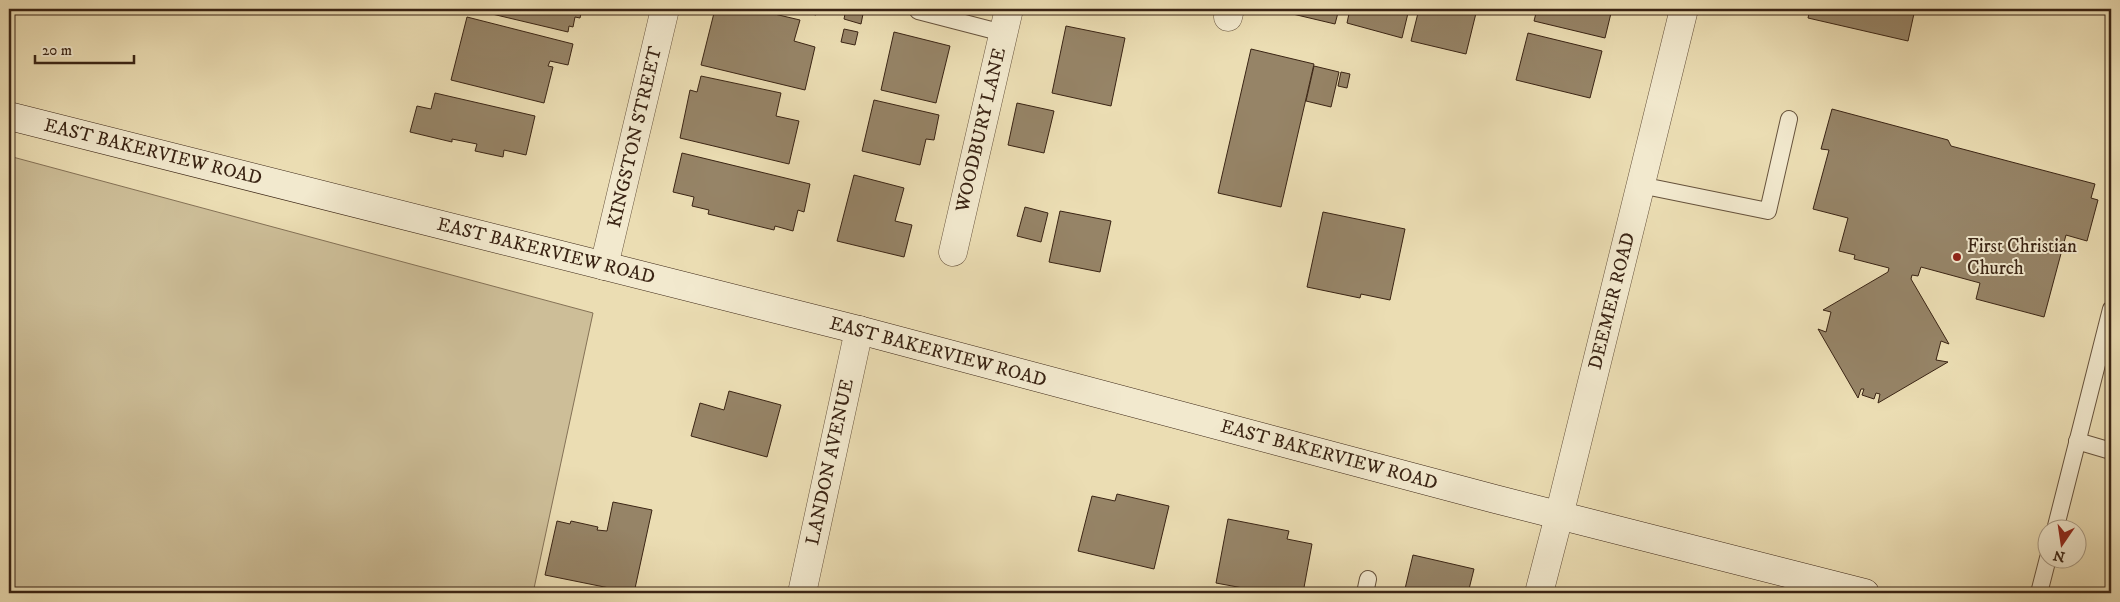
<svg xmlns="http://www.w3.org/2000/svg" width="2120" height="602" viewBox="0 0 2120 602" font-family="'IM FELL DW Pica',serif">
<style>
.green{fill:#cdbe98;stroke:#847156}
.building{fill:#968467;stroke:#3a2414}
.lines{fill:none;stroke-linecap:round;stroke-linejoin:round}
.service-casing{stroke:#66523c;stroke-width:18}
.minor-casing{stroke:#66523c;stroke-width:29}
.tertiary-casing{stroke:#66523c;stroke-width:29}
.secondary-casing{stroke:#3a2414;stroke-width:29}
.service{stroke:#f2e9ce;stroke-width:16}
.minor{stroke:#f2e9ce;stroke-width:28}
.tertiary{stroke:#f2e9ce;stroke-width:28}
.secondary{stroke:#f2e9ce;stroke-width:28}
.poi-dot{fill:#8f2418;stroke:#f2e9ce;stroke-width:2}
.labels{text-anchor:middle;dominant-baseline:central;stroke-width:4;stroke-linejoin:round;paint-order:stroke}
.street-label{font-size:19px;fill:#3a2414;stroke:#f2e9ce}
.poi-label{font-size:19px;fill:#3a2414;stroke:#f2e9ce;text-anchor:start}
</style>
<rect width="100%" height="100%" fill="#ebddb3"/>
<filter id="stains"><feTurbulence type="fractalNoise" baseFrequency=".004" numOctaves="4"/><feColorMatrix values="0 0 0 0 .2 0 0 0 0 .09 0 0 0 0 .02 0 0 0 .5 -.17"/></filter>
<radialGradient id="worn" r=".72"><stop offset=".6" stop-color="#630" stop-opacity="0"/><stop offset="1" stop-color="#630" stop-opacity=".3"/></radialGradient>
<!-- green -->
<polygon class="green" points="9,156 593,313 533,593 9,593"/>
<!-- building -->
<g class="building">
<polygon points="471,9 582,9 580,18 575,17 573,27 569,26 568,32"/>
<polygon points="715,9 753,9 800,20 794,41 815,47 805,90 701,65"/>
<polygon points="792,9 817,9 816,15"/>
<polygon points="846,9 864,9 861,24 844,19"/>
<polygon points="1280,9 1339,9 1335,24 1280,11"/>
<polygon points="1350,9 1409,9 1402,38 1347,23"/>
<polygon points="1419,9 1477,9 1466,54 1411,41"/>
<polygon points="1537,9 1612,9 1605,38 1534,21"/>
<polygon points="1810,9 1915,9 1908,41 1808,18"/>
<polygon points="467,17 573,44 568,65 550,61 548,66 553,67 544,103 451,80"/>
<polygon points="1066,26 1125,38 1111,106 1052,93"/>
<polygon points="844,29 858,32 855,45 841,42"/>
<polygon points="894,32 950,46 936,103 881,90"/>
<polygon points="1528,33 1602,51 1590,98 1516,80"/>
<polygon points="1251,49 1314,64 1281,207 1218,193"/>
<polygon points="1314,66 1339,72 1331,107 1306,101"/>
<polygon points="1341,72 1350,74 1347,88 1338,86"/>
<polygon points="701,76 781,93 776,116 799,121 789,164 680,138 690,90 697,92"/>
<polygon points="435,93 535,116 526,155 504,150 503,157 475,151 477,144 452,139 452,142 410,132 417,106 431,109"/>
<polygon points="874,100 939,115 934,140 926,139 920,165 862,151"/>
<polygon points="1017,103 1054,111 1044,153 1008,145"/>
<polygon points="1832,109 1948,140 1951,146 2095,184 2091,198 2098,200 2087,241 2066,235 2044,317 1976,299 1980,283 1921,267 1918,276 1912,275 1911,279 1949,344 1941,341 1936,360 1948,362 1878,403 1880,394 1876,393 1874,399 1862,395 1864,389 1861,389 1858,398 1818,329 1826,332 1831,312 1823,310 1888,272 1889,268 1854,259 1855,255 1839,251 1848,218 1813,209 1829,150 1821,149"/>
<polygon points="682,153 810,184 804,212 798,210 793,231 775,226 774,230 708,214 709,210 692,206 694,197 673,192"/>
<polygon points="854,175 904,188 895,221 912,225 904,257 837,241"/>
<polygon points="1025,207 1048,213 1041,242 1017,236"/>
<polygon points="1060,211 1111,221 1100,272 1049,262"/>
<polygon points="1323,212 1405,229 1390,300 1361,294 1360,298 1307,287"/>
<polygon points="729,391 781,405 767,457 691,436 700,403 724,410"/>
<polygon points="1117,494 1169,506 1154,569 1078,551 1092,496 1115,501"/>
<polygon points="613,502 652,510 634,593 545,575 557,521 570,524 571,521 598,527 597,530 607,531"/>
<polygon points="1228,519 1289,531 1287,539 1312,544 1303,593 1270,593 1216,583"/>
<polygon points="1413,555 1474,569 1468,593 1404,593"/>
</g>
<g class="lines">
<defs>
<g id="service">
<polyline points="918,11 1003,33"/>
<polyline points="1640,185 1768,211 1789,119"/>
<polyline points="2077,441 2111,451"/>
<polyline points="2055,530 2111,309"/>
<polyline points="1365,593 1368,579"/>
<polyline points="2039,593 2048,558"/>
</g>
<g id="minor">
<polyline points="1228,17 1230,9"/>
<polyline points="953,252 1009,9"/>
<polyline points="604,266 665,9"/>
<polyline points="802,593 859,330"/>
<polyline points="1539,593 1559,516"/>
</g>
<polyline id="tertiary" points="1559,516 1684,9"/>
<polyline id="secondary" points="9,116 859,330 1495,499 1865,593"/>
</defs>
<!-- service casing -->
<use href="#service" class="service-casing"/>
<!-- minor casing -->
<use href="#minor" class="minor-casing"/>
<!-- tertiary casing -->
<use href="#tertiary" class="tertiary-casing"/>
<!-- secondary casing -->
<use href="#secondary" class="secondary-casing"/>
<!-- service -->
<use href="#service" class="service"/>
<!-- minor -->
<use href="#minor" class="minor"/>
<!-- tertiary -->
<use href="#tertiary" class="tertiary"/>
<!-- secondary -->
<use href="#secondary" class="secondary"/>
</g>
<!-- markers -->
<circle class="poi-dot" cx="1957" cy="257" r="5"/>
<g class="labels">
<!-- street labels -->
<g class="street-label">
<text transform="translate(981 130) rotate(-77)">WOODBURY LANE</text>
<text transform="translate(635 137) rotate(-77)">KINGSTON STREET</text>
<text transform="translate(153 152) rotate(14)">EAST BAKERVIEW ROAD</text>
<text transform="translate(546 251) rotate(14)">EAST BAKERVIEW ROAD</text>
<text transform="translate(1612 301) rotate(-76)">DEEMER ROAD</text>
<text transform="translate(938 352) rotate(15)">EAST BAKERVIEW ROAD</text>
<text transform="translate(1329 455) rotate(15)">EAST BAKERVIEW ROAD</text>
<text transform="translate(830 462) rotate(-78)">LANDON AVENUE</text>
</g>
<!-- poi labels -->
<g class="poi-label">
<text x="1967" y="246">First Christian<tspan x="1967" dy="22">Church</tspan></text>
</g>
</g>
<!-- margin -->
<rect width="2120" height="602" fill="none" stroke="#ebddb3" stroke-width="30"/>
<rect x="10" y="10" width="2100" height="582" fill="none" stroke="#3a2414" stroke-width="2.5"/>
<rect x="15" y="15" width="2090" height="572" fill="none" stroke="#3a2414"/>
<!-- north arrow -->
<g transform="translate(2062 544) rotate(193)"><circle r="24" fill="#f2e9ce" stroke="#a89a84"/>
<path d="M0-4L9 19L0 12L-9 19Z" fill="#8f2418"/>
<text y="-8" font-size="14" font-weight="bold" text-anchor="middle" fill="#3a2414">N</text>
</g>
<!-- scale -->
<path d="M35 55v8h99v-8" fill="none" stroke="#3a2414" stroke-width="2.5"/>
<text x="42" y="55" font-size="15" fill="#3a2414" stroke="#f2e9ce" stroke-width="4" paint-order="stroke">20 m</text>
<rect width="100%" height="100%" filter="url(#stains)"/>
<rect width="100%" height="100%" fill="url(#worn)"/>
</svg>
